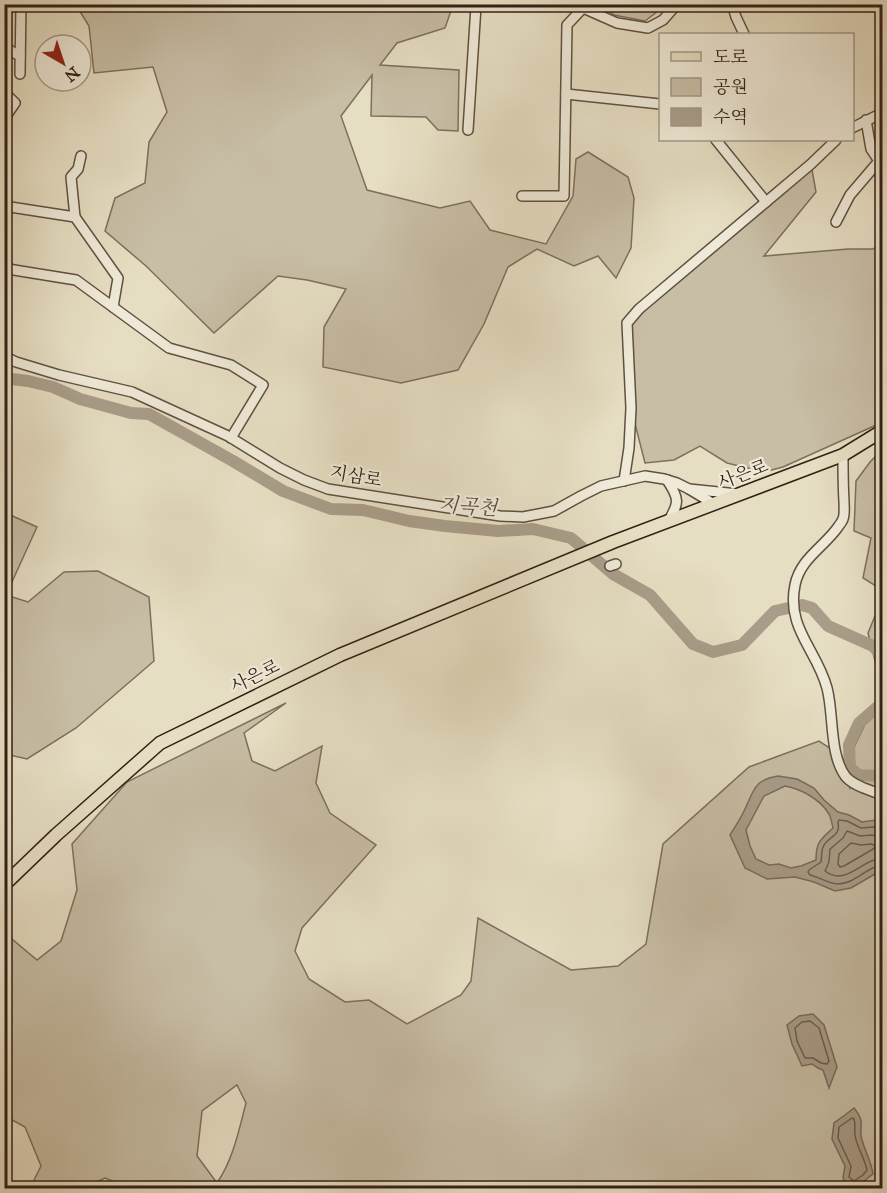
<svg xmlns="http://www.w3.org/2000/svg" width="887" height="1193" viewBox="0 0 887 1193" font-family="'IM FELL Great Primer','Noto Serif KR',serif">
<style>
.green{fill:#c8bea6;stroke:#7e6f5e;stroke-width:1.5;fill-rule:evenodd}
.water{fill:#a99d89;stroke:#7a6b5b;stroke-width:1.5;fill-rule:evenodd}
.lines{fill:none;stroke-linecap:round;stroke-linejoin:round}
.shore{stroke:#6e5e50;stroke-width:1.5}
.river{stroke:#a99d89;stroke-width:12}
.minor-casing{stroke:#605042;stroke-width:12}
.major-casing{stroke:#332017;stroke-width:15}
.minor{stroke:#efead8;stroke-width:9}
.major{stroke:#e6dec3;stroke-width:12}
.labels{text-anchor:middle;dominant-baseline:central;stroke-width:4.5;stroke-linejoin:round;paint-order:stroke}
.street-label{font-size:18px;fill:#332017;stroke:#efead8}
.water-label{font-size:20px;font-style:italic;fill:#5c4c3f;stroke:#efead8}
</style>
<rect width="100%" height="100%" fill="#e6dec3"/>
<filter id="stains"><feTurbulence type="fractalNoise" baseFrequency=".00333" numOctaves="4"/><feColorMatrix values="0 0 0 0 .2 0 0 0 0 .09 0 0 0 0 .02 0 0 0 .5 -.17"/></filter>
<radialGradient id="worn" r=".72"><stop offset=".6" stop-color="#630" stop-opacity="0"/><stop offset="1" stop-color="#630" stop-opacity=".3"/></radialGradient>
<!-- green -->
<g class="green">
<polygon points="76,5 453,5 445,28 397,43 380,65 459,70 458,131 438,130 426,117 371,116 372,75 341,116 367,190 440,208 470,201 490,230 546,244 573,196 576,159 588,152 628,177 634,198 631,248 616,278 598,256 574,266 537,249 508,267 484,324 458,370 401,383 323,367 324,327 346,289 307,280 278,276 214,333 146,266 105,231 115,198 145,183 149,142 167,112 153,67 94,73 89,26"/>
<polygon points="601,5 601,4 666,5 645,21 614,15"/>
<polygon points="811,164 816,192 764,256 848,249 873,249 882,243 882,420 874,426 783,467 764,472 727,463 700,446 674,460 645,463 631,408 627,323"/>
<polygon points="882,450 882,590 863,578 871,538 854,531 856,481 870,462"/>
<polygon points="8,514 37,527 6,595 28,602 64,572 98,571 149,597 154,661 76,728 27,759 5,754 4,521"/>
<path d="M882,599V1188H167L166,1187L131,1188L105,1178L87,1186L74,1188H30L41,1166L25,1127L5,1116L4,904L12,939L37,960L61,941L77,890L72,844L127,782L286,703L244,733L252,761L275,771L322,746L316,783L330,813L376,845L302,928L295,951L309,979L345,1002L369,1000L407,1024L461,995L471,981L478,918L571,970L618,966L646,944L663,844L749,767L819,741L842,756L848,772L850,788L856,778L870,780L878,776L859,775L850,756L882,688L868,633ZM237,1085L246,1103C239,1130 233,1160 217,1183L197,1156L202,1111Z"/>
</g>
<!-- water -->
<g class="water">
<path d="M778,776L797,779L814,788L824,800L838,812L849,815L862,822L876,820L882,825V870L851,888L835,891L814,882L795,877L767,879L745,868L730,835C735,827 741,818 745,809C754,790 754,780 778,776ZM785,786C801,789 820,799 829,814C831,818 832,824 833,828C820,840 816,842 816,860L801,866L791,868L779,864L769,865L756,859L750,846L746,830L764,796Z"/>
<polygon points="813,1014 824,1025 837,1067 829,1088 823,1070 818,1068 812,1064 802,1066 792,1044 787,1025 799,1016"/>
<path d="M854,1108C857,1112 860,1115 861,1121C862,1126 860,1130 861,1136C864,1150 871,1160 873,1174L856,1187L846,1184L843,1178L845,1166L832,1139L834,1123L845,1115Z"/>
</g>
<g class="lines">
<!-- shore -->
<g class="shore">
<path d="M882,829L874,827L861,828L847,821L839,820L838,822C841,838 828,835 823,847C821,852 822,857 821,862L809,870L808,872L810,875C819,877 829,884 838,884C855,884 866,867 882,865"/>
<path d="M882,837L872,835L860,836L847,831L843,838L830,849L829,862L825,871C846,887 862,859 882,858"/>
<polygon points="851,843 861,845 871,844 874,845 875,848 844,866 840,867 838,864 839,854"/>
<polygon points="810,1021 819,1028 829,1061 827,1064 821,1063 813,1058 805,1058 797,1041 795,1028 802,1022"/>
<path d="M852,1118L854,1119C856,1125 854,1129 855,1135C857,1148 865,1159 867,1170L863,1175L854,1181L849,1177L851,1166L838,1138L839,1127Z"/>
</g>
<!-- river -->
<g class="river">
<polyline points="4,376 12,379 28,381 53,387 80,399 131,413 149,414 233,461 283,491 331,509 363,510 409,521 445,526 498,531 533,529 571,538 613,574 650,595 693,644 713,652 742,645 775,611 802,605 812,608 828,626 873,646 882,656"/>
<polyline points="882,703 859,723 849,745 850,768 859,775 882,776"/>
</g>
<defs>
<g id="minor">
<polyline points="580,4 583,8 617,23 648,28 663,20 677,4"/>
<polyline points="732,4 736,17 744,34"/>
<polyline points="4,47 20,56"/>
<polyline points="20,74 21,4"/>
<polyline points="4,92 15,103 4,119"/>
<polyline points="566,94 660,104"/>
<polyline points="852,128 882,113"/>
<polyline points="468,130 476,6 477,4"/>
<polyline points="716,140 766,202"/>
<polyline points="522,196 564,196 567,25 583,8"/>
<polyline points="4,206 75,217 118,278 113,307"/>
<polyline points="75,217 71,177 78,169 81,156"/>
<polyline points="836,222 850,195 879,161 871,149 866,120"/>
<polyline points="4,267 14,270 76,280 169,348 231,365 263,385 231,438"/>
<polyline points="4,356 16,362 59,375 132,392 228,436 280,468 304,480 328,489 500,516 523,517 554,511 581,496 601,486 645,476 664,479 677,483 689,489 714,504"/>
<path d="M843,455C843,470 843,486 844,501C844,507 845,514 843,519C842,522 840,524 838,527C824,547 800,559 795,585C786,628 817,650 827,688C834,714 829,755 846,777C855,787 871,790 882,795"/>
<path d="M667,480C680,499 679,503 668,522"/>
<polyline points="624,481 629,448 631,408 627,323 639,309 811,164 836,140"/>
<polyline points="689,489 738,494"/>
<polyline points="610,566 616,564"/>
</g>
<polyline id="major" points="4,885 56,835 160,743 340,655 613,542 843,455 882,431"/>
</defs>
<!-- minor casing -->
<use href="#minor" class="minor-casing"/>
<!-- major casing -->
<use href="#major" class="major-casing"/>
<!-- minor -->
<use href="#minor" class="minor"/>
<!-- major -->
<use href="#major" class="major"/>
</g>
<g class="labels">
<!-- street labels -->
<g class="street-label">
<text transform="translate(743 474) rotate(-21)">사은로</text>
<text transform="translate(356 476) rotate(10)">지삼로</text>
<text transform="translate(255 676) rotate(-26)">사은로</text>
</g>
<!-- water labels -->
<g class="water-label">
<text transform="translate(468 506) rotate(4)">지곡천</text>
</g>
</g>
<!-- margin -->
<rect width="887" height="1193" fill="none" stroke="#e6dec3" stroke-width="24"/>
<rect x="6" y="6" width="875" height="1181" fill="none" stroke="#332017" stroke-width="3"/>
<rect x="12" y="12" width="863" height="1169" fill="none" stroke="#332017" stroke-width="1.5"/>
<!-- legend -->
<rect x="659" y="33" width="195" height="108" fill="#efead8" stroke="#a4998b" stroke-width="1.5"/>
<rect x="671" y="52" width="30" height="9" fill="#e6dec3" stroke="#a4998b" stroke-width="1.5"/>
<text x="713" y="63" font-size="18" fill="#332017">도로</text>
<rect x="671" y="78" width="30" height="18" fill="#c8bea6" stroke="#a4998b" stroke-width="1.5"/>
<text x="713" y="93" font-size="18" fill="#332017">공원</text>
<rect x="671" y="108" width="30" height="18" fill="#a99d89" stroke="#a4998b" stroke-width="1.5"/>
<text x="713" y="123" font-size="18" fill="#332017">수역</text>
<!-- north arrow -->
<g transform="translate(63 63) rotate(141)"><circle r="28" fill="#efead8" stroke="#a4998b" stroke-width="1.5"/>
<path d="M0-4.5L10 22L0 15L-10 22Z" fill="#8f2418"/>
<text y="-9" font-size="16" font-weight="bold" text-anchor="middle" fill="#332017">N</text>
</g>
<rect width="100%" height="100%" filter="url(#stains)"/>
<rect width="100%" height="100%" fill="url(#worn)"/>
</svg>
